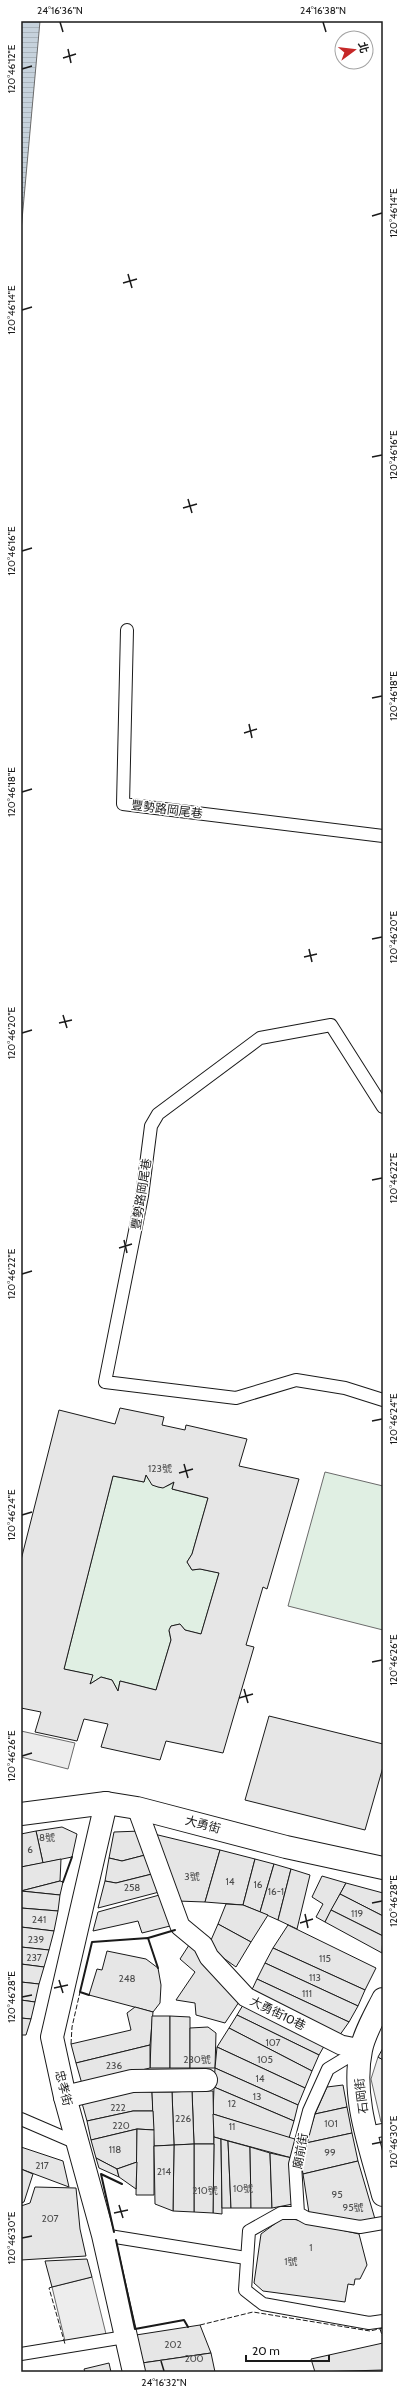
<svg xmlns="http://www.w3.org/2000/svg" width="404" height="2393" viewBox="0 0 404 2393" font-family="Cabin,'Noto Sans TC',sans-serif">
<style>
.garden{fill:#e0efe3;stroke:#6a6a6a}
.parking{fill:#ededed;stroke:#6a6a6a}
.water{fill:url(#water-rules);stroke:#6a6a6a}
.building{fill:#e6e6e6;stroke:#1a1a1a;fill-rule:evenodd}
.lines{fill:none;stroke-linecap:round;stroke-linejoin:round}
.service-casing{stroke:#1a1a1a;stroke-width:14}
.pedestrian-casing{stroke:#1a1a1a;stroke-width:21}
.minor-casing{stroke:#1a1a1a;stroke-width:24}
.tertiary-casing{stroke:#1a1a1a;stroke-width:24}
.service{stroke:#fff;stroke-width:12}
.pedestrian{stroke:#fff;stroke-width:19}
.minor{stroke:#fff;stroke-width:22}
.tertiary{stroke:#fff;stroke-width:22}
.fence{stroke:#1a1a1a;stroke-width:1;stroke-dasharray:5 2;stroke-linecap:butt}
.wall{stroke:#1a1a1a;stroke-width:2}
.ticks{fill:none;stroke:#1a1a1a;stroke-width:1.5}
.labels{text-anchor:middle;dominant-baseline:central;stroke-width:3;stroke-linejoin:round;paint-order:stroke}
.number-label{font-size:10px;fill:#4d4d4d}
.street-label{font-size:12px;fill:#1a1a1a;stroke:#fff}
.neatline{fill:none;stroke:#1a1a1a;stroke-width:1.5}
.ticks-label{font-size:10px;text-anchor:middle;fill:#1a1a1a}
</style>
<defs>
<pattern id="water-rules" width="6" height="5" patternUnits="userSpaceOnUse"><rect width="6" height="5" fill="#c6d2dc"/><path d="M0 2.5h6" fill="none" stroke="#aab4bc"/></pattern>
</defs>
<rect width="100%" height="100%" fill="#fff"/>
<!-- garden -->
<g class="garden">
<polygon points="325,1472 383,1486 383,1630 288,1606"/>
<path d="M146,1475C153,1488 162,1491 174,1482L172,1489L208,1498L192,1554L187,1562L192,1570L200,1569L219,1573L201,1634L185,1630L180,1624L171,1626L169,1631L171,1640L156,1690L120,1681L118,1691L112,1680L101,1677L90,1684L92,1675L64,1669L113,1476L144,1482Z"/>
</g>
<!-- parking -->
<g class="parking">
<polygon points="21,1731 75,1743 68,1769 21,1757"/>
<polygon points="378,2057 383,2060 383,2122 381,2122 371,2079"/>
<polygon points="92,2277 106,2334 65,2341 52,2287"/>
</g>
<!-- water -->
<polygon class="water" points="21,21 40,21 21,231"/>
<!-- building -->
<g class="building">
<path d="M120,1408L164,1417L162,1425L185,1430L186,1425L247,1439L239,1466L299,1479L267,1589L263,1587L246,1645L254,1647L223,1753L166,1741L160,1760L101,1747L108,1724L84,1719L77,1741L35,1732L41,1712L21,1708V1560L59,1410L115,1424ZM146,1475L152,1485L158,1487L163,1488L174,1482L172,1489L208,1498L192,1554L187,1562L192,1570L200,1569L219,1573L201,1634L185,1630L180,1624L171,1626L169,1630L171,1640L156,1690L120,1681L118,1691L112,1680L101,1677L90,1684L93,1675L64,1669L113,1476L144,1482Z"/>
<polygon points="269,1716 383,1744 383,1767 365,1830 245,1800"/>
<polygon points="62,1827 77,1834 72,1857 43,1863 36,1831"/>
<polygon points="36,1831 43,1863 21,1867 21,1834"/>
<polygon points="141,1831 149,1854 122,1861 109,1858 114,1832"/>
<polygon points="154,1834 220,1850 205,1902 177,1901"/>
<polygon points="220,1850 255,1859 243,1905 205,1902"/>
<polygon points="149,1854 156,1873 116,1883 105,1881 109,1858 122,1861"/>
<polygon points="61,1859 60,1881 21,1891 21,1867"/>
<polygon points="255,1859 274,1864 260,1912 243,1905"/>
<polygon points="274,1864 291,1869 278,1920 260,1912"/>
<polygon points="291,1869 310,1875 297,1929 278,1920"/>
<polygon points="156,1873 163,1891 98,1908 105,1881 116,1883"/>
<polygon points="322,1876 346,1883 325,1922 316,1917 323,1904 312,1897"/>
<polygon points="60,1881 63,1882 60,1895 21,1891"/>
<polygon points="346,1883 383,1893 383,1916 340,1894"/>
<polygon points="21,1891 60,1895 58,1911 21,1908"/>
<polygon points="163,1894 174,1925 142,1933 138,1921 93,1931 98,1912"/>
<polygon points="340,1894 383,1916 383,1936 331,1910"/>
<polygon points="226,1904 243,1905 268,1915 251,1942 218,1924"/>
<polygon points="21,1908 58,1911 54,1931 21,1927"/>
<polygon points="331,1910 383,1936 382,1953 325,1922"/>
<polygon points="218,1924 251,1942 236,1967 208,1947"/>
<polygon points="288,1925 376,1968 365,1990 273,1948"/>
<polygon points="21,1927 54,1931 49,1950 21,1947"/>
<polygon points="191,1942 241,1999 225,2023 196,2015 195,2003 176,2000 195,1972 180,1959"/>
<polygon points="21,1947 49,1950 44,1967 21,1964"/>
<polygon points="273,1948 365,1990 358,2006 265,1963"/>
<polygon points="107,1951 146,1959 158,1968 161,1985 160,2003 153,2012 89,1995 97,1969 102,1970"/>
<polygon points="265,1963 358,2006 349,2022 257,1979"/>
<polygon points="21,1964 44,1967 39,1984 21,1982"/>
<polygon points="257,1979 349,2022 337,2039 249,1996"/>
<polygon points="21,1982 39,1984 35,2002 21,2000"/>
<polygon points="21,2000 35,2002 31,2019 21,2018"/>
<polygon points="246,2000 327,2041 319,2055 237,2015"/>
<polygon points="135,2007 153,2012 150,2045 76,2063 71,2044 131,2030 127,2013"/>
<polygon points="237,2015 319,2055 312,2071 229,2028"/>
<polygon points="152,2016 170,2016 170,2068 150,2068"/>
<polygon points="170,2016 190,2017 190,2068 170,2068"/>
<polygon points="21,2018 31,2019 26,2035 21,2035"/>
<polygon points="208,2027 216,2033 215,2068 190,2068 190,2028"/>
<polygon points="229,2028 312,2071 305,2088 217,2047"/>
<polygon points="150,2045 150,2068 82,2084 76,2063"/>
<polygon points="217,2047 305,2088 298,2105 215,2068"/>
<polygon points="383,2048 383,2060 378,2057"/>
<polygon points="215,2068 298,2105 294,2121 214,2087"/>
<polygon points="343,2085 347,2107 315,2114 327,2087"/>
<polygon points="214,2087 294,2121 289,2138 213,2114"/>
<polygon points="130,2091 152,2092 153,2111 133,2111 87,2121 82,2103"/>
<polygon points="192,2091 213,2091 214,2144 194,2144"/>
<polygon points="192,2091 194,2144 174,2145 172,2092"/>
<polygon points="152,2092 172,2092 174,2145 154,2146"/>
<polygon points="347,2107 352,2133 306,2143 315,2114"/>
<polygon points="133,2111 153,2111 154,2130 137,2129 91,2140 87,2121"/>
<polygon points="213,2114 298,2140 292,2158 214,2137"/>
<polygon points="137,2129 137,2162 117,2169 96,2158 91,2140"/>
<polygon points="137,2129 154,2130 154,2195 136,2195"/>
<polygon points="352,2133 358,2161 303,2174 301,2163 306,2143"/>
<polygon points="214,2137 221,2139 222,2214 213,2213"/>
<polygon points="221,2139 228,2141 231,2208 222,2208"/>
<polygon points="228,2141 250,2147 251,2208 231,2208"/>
<polygon points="194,2144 214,2144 213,2213 194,2212"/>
<polygon points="194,2144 194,2212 173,2211 174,2145"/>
<polygon points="174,2145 173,2211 155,2204 154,2146"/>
<polygon points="21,2147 63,2161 69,2187 21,2169"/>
<polygon points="250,2147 270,2153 272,2208 251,2208"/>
<polygon points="270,2153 292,2158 293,2204 272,2208"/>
<polygon points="96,2158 117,2169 119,2177 99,2168"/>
<polygon points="358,2161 375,2219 360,2222 309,2213 303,2174"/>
<polygon points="137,2162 136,2189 119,2177 117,2169"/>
<polygon points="21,2169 33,2174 24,2202 21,2203"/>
<polygon points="35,2187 76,2188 80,2229 86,2256 21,2260 21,2206 30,2203"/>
<polygon points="284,2217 359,2234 367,2265 360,2279 355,2279 354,2285 348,2284 345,2302 263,2291 254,2283 261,2234"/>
<polygon points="87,2259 92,2277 52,2287 45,2261"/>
<polygon points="200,2325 211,2353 142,2363 136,2335"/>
<polygon points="383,2343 383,2370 315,2372 311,2359"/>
<polygon points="211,2353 215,2372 144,2372 142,2363"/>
<polygon points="109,2363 111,2372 85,2372 84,2369"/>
</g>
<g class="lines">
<defs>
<g id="service">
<polyline points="127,630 123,804 383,836"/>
<polyline points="383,1107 331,1025 260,1038 158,1114 151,1126 142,1196 105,1382 236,1398 296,1380 345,1388 383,1400"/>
<polyline points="361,2049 328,2069 309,2111 295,2164 298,2213 307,2218 360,2227 383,2223"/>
<polyline points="21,2119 79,2144"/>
<polyline points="367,2133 383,2130"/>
<polyline points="298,2213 281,2213 249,2231 245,2290 263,2304 369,2323 383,2321"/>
<polyline points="103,2235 246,2258"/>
<polyline points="21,2354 125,2337"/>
</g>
<polyline id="pedestrian" points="137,1808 180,1926 203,1945 209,1957 246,1997 341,2045 361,2049"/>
<g id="minor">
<polyline points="106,1803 52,2037 65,2097 103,2235 134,2372"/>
<path d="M383,1999C375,2015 364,2034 361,2050C351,2098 371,2149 383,2195"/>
<polyline points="65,2097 132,2081 206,2080"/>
</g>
<polyline id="tertiary" points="21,1814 106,1803 137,1808 286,1847 383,1868"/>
</defs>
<!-- service casing -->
<use href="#service" class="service-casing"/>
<!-- pedestrian casing -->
<use href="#pedestrian" class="pedestrian-casing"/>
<!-- minor casing -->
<use href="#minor" class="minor-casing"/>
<!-- tertiary casing -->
<use href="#tertiary" class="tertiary-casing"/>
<!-- service -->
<use href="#service" class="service"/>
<!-- pedestrian -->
<use href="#pedestrian" class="pedestrian"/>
<!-- minor -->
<use href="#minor" class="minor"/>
<!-- tertiary -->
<use href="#tertiary" class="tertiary"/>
<!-- fence -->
<g class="fence">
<polyline points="71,2044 72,2027 80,1992"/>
<polyline points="52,2287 49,2288 65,2344"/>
<polyline points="200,2325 253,2312 370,2331 383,2328"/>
<polyline points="380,2329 383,2338"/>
</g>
<!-- wall -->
<g class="wall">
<polyline points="63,1882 72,1857"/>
<polyline points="148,1938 175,1930"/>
<polyline points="89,1995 80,1992 92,1942 148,1938 158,1968"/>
<polyline points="114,2232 101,2174 122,2184"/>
<polyline points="116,2240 135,2329 184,2320 188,2327"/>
</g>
</g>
<!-- ticks -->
<path class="ticks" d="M60,22L63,32M323,22L326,32M68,49L71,63M63,58L76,54M22,69L32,66M372,216L382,213M128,274L132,288M123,283L137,279M22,310L32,307M372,457L382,455M188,499L192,513M183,508L197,504M22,551L32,548M372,698L382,696M249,724L252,738M244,733L257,729M22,792L32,789M372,939L382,937M309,949L312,962M304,957L317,954M63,1015L67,1028M59,1023L72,1020M22,1033L32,1030M372,1180L382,1178M124,1240L127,1253M119,1248L132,1244M22,1274L32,1271M372,1421L382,1419M184,1464L188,1478M179,1473L193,1469M22,1515L32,1512M372,1662L382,1660M244,1689L248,1703M239,1698L253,1694M22,1756L32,1753M372,1903L382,1901M305,1914L308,1928M300,1923L313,1919M59,1980L63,1993M54,1988L68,1985M22,1997L32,1995M372,2144L382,2142M119,2205L123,2218M114,2213L128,2210M22,2238L32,2236M161,2361L164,2371"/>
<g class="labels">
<!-- number labels -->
<g class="number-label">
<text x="160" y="1468">123號</text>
<text x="47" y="1837">8號</text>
<text x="30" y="1849">6</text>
<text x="192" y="1876">3號</text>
<text x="230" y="1881">14</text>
<text x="258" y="1884">16</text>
<text x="132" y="1887">258</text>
<text x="276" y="1891">16-1</text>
<text x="357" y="1913">119</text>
<text x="39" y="1919">241</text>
<text x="36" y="1939">239</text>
<text x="34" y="1957">237</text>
<text x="325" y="1958">115</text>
<text x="315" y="1977">113</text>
<text x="127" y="1978">248</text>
<text x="307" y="1993">111</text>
<text x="273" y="2042">107</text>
<text x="197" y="2059">230號</text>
<text x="265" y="2059">105</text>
<text x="114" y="2065">236</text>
<text x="260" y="2078">14</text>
<text x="257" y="2096">13</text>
<text x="232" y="2103">12</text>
<text x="118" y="2107">222</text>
<text x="183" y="2118">226</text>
<text x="331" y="2123">101</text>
<text x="121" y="2125">220</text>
<text x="232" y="2126">11</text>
<text x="115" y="2149">118</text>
<text x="330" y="2152">99</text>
<text x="42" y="2165">217</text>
<text x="164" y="2171">214</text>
<text x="243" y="2188">10號</text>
<text x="205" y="2190">210號</text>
<text x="337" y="2194">95</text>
<text x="353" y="2207">95號</text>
<text x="50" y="2218">207</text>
<text x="311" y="2247">1</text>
<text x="291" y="2261">1號</text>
<text x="173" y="2344">202</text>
<text x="194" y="2358">200</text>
</g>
<!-- street labels -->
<g class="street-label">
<text transform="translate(167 809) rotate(7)">豐勢路岡尾巷</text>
<text transform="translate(141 1194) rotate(-81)">豐勢路岡尾巷</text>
<text transform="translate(203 1824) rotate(15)">大勇街</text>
<text transform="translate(278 2013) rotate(26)">大勇街10巷</text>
<text transform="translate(64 2088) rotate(76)">忠孝街</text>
<text transform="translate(361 2096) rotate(-97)">石岡街</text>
<text transform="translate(300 2151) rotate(-80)">廟前街</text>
</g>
</g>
<!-- border -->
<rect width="404" height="2393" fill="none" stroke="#ffffff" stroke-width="44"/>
<!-- north arrow -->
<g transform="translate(354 50) rotate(75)"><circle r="19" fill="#ffffff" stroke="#a3a3a3"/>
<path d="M0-3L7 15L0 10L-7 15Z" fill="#c62828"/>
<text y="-6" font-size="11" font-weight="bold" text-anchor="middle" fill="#1a1a1a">北</text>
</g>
<!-- scale -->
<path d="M246 2355v6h83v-6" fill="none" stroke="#1a1a1a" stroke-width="2"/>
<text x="252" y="2355" font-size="12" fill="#1a1a1a" stroke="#ffffff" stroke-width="3" paint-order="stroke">20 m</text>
<rect x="22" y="22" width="360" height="2349" class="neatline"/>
<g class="ticks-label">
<text x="60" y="14">24°16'36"N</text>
<text x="323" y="14">24°16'38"N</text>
<text transform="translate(11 69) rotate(-90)" y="4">120°46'12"E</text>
<text transform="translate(393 213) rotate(-90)" y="4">120°46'14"E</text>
<text transform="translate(11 310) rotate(-90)" y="4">120°46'14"E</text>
<text transform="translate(393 455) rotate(-90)" y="4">120°46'16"E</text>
<text transform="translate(11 551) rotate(-90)" y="4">120°46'16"E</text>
<text transform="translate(393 696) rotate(-90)" y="4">120°46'18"E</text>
<text transform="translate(11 792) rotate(-90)" y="4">120°46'18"E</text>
<text transform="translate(393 937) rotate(-90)" y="4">120°46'20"E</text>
<text transform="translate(11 1033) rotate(-90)" y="4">120°46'20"E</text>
<text transform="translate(393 1178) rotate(-90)" y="4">120°46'22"E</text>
<text transform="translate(11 1274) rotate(-90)" y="4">120°46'22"E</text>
<text transform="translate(393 1419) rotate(-90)" y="4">120°46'24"E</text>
<text transform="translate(11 1515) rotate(-90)" y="4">120°46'24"E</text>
<text transform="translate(393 1660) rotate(-90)" y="4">120°46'26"E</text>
<text transform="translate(11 1756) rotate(-90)" y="4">120°46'26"E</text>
<text transform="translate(393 1901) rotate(-90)" y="4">120°46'28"E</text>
<text transform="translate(11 1997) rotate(-90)" y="4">120°46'28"E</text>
<text transform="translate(393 2142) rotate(-90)" y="4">120°46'30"E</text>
<text transform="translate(11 2238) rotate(-90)" y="4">120°46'30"E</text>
<text x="164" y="2386">24°16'32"N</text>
</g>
</svg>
